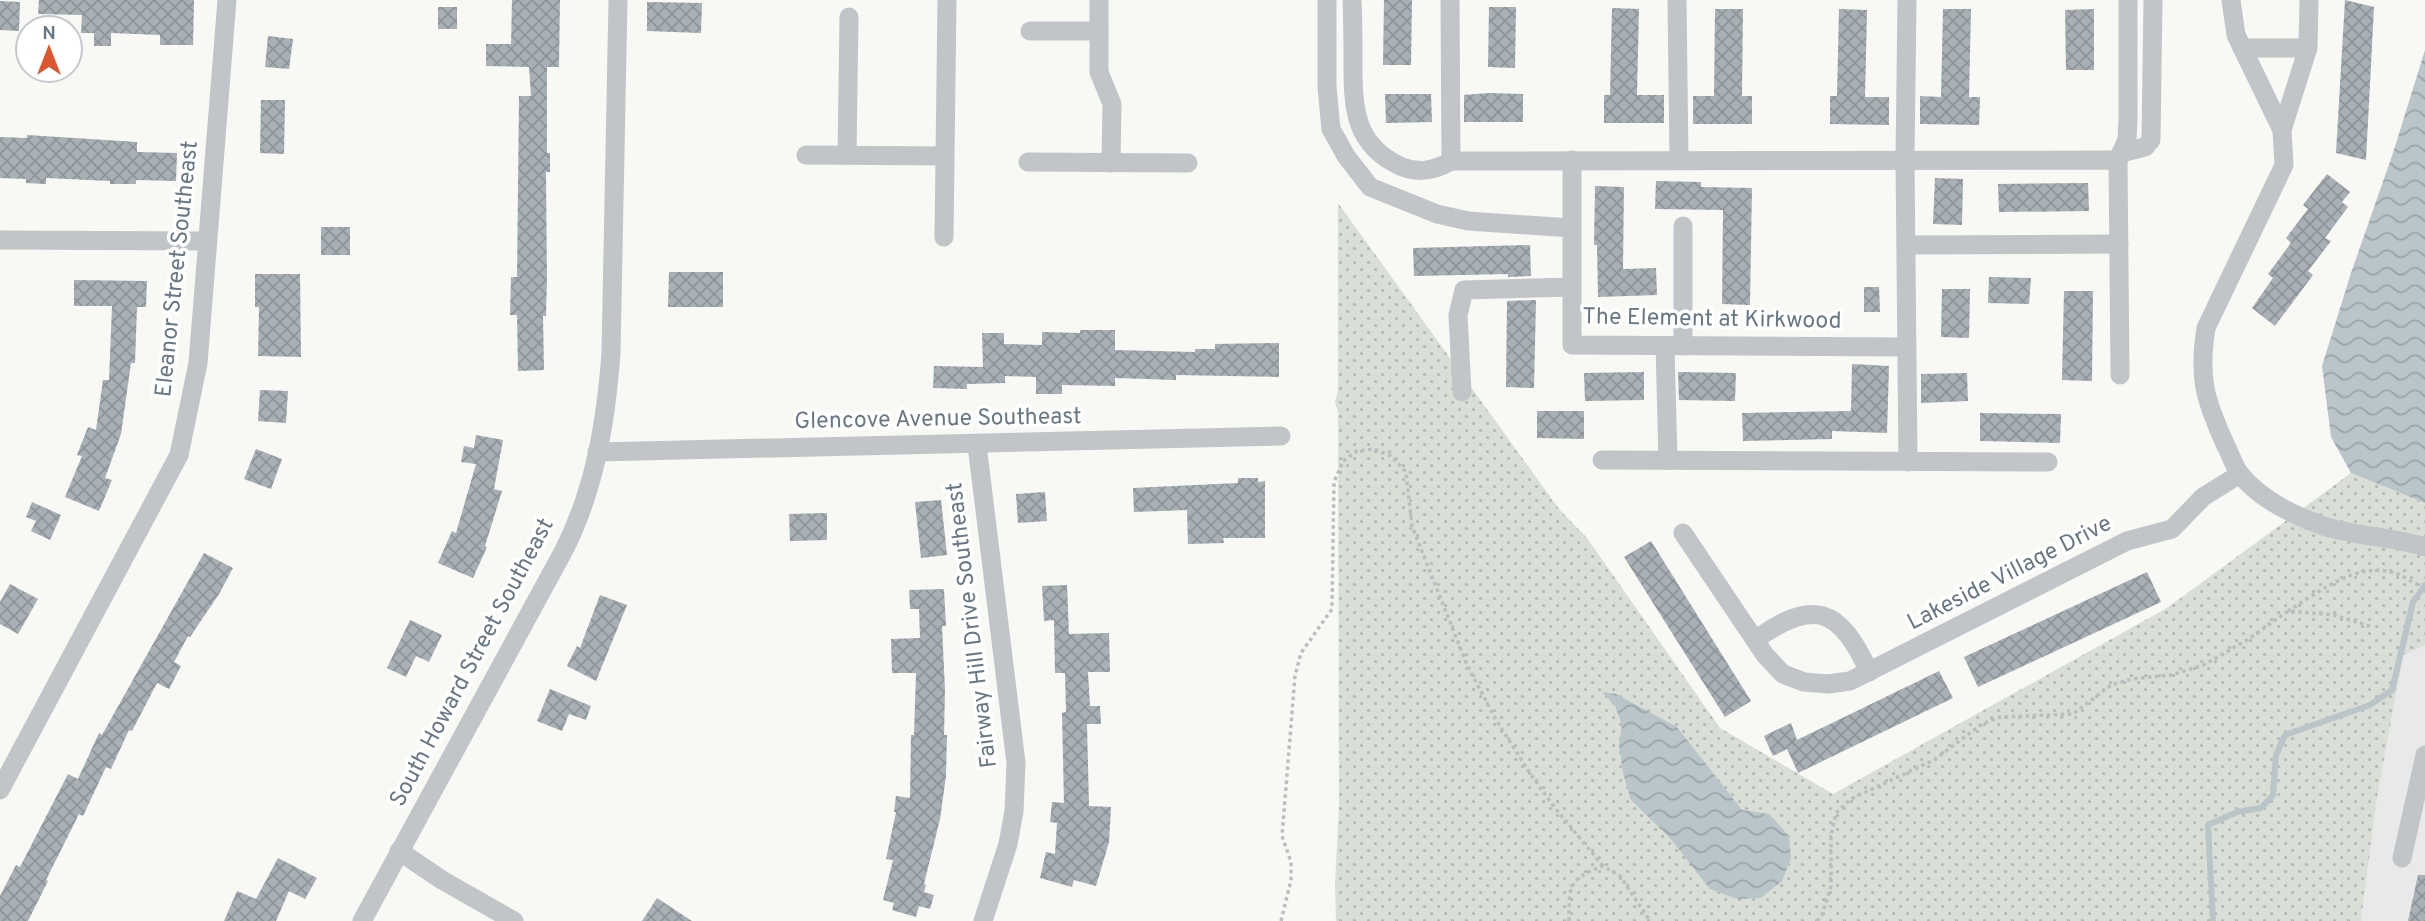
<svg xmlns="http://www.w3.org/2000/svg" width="2425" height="921" viewBox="0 0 2425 921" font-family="Overpass,sans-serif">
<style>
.built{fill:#e8e9e8}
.grass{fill:url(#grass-dots)}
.water{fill:url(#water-waves)}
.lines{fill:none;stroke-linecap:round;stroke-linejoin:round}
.stream{stroke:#bac5c9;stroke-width:6}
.building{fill:url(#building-cross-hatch)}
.path{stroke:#bbbec0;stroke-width:3.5;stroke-dasharray:3.5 3.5;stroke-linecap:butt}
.minor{stroke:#c1c5c8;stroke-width:19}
.labels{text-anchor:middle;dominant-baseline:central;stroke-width:7;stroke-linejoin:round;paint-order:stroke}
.street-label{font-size:23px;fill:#687885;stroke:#fff}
</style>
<defs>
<pattern id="grass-dots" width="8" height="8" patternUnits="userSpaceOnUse" patternTransform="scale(1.75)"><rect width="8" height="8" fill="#d9ded6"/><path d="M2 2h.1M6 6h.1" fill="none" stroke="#b4b9b3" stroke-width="1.8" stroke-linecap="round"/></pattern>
<pattern id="water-waves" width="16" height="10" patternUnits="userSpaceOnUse" patternTransform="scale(1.75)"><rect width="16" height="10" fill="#bac5c9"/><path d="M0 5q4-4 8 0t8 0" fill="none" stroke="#9ba5a9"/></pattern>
<pattern id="building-cross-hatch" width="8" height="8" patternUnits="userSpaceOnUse" patternTransform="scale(1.75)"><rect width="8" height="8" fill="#a8b0b6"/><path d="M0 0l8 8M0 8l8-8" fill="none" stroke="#8d949a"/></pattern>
</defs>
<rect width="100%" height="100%" fill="#f8f8f5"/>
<!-- built -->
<polygon class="built" points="2425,645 2425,921 2361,921 2376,804 2403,654"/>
<!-- grass -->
<polygon class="grass" points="1338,203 1559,509 1587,538 1720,728 1833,794 2167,608 2351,473 2425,503 2425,645 2403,655 2376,804 2361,921 1336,921 1335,883 1339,809 1338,412 1335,402 1338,391"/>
<!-- water -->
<g class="water">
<polygon points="2425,50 2425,503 2351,473 2331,437 2322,366 2351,273 2393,153"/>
<polygon points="1602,692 1616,694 1677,727 1742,810 1769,814 1789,836 1791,858 1782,881 1761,898 1737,899 1710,889 1670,838 1631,800 1623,773 1619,746 1622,725 1615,706"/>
</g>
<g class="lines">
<!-- stream -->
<polyline class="stream" points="2213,921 2208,825 2237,812 2261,808 2273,795 2276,755 2285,735 2370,705 2392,690 2413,602 2425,585"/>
</g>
<!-- building -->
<g class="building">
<polygon points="39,0 194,0 193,45 160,45 160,35 111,33 111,46 94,46 94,33 81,33 82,15 38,14"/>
<polygon points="512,0 560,0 559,67 547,67 547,153 550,153 550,172 546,172 547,278 546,316 543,316 544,370 518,371 517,315 510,315 511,277 517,277 519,96 531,96 529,67 486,66 486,44 511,44"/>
<polygon points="1384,0 1412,0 1411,65 1383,65"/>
<polygon points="2345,0 2374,7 2366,160 2336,153"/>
<polygon points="0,1 20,2 19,31 0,30"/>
<polygon points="647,2 702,3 701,33 647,31"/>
<rect x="438" y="7" width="19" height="22"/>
<polygon points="1489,7 1516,7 1515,68 1488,67"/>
<polygon points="1612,8 1639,9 1637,95 1664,95 1664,123 1604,123 1604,95 1610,95"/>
<polygon points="1715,9 1743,9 1742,96 1752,96 1752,124 1693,124 1693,96 1714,96"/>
<polygon points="1839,9 1867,10 1865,97 1889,97 1889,125 1830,124 1830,96 1837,96"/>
<polygon points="1943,9 1971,9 1969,97 1980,97 1979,125 1920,124 1920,96 1941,97"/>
<polygon points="2094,9 2094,70 2066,70 2065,10"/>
<polygon points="268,36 293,39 289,69 265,67"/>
<polygon points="1488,93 1523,94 1523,122 1464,122 1464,95"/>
<polygon points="1385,94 1431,94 1432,122 1386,123"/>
<polygon points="261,100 285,100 284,154 260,153"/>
<polygon points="27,135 137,142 137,152 177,153 176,181 136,180 136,184 110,184 110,181 46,178 46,184 26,183 26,179 0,178 0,137 27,138"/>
<polygon points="2327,174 2350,192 2342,202 2348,207 2325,238 2331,241 2308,271 2313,275 2275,326 2252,308 2273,278 2268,274 2291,243 2286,238 2308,209 2303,205"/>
<polygon points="1935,178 1963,179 1962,225 1933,224"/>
<polygon points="1656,181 1701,182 1701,187 1752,188 1750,305 1722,304 1723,210 1655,209"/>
<polygon points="2088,183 2089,211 1999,212 1998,184"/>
<polygon points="1595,186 1624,187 1623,269 1656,268 1657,295 1598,297 1597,245 1594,245"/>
<rect x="321" y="227" width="29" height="28"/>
<polygon points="1530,245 1531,276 1508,277 1508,274 1414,276 1413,248"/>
<polygon points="669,272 723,272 723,307 668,307"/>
<polygon points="255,274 300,274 301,357 258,356 259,307 255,307"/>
<polygon points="1989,277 2031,278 2029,304 1988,303"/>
<polygon points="74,280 147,281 146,307 137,307 135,363 131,363 121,434 105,478 112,480 99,511 65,497 82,456 77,455 88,427 96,430 103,380 109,380 112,306 74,306"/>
<polygon points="1864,287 1879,287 1880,312 1864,312"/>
<polygon points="1942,289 1970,289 1969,338 1941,337"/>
<polygon points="2064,291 2093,291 2092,381 2062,380"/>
<polygon points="1536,300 1534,388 1506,387 1507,301"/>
<polygon points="1080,330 1115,330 1115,350 1195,352 1195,349 1215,349 1215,344 1279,343 1279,377 1176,375 1176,380 1115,378 1115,386 1062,385 1062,394 1036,394 1036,377 1005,376 1005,383 967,384 967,389 933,388 934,366 983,367 982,333 1004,333 1004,344 1042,345 1042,332 1080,333"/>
<polygon points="1852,364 1889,366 1887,433 1832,431 1832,439 1743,441 1742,413 1851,411"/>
<polygon points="1644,372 1644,400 1585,401 1584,373"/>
<polygon points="1678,372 1736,373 1735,401 1679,400"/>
<polygon points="1967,373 1968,401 1921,403 1921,374"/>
<polygon points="260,390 288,391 286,423 258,421"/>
<polygon points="1537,411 1584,411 1584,439 1537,438"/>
<polygon points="1980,413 2061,414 2060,443 1980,441"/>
<polygon points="476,435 503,440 494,489 502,491 485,546 487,547 473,578 438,563 452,531 456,533 476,464 461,462 464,446 474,448"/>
<polygon points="256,449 282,459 271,489 244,479"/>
<polygon points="1238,478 1258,478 1258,482 1265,481 1265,538 1223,538 1224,543 1188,544 1187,510 1134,512 1133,488 1238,483"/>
<polygon points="1045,492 1047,521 1018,523 1016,494"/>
<polygon points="941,500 947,555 921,558 915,502"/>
<polygon points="32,502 61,515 50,540 31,531 36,521 26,517"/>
<polygon points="827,513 827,540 790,541 789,514"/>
<polygon points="1651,541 1751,701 1725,717 1624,557"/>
<polygon points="204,553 233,568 219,594 190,637 188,636 174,662 181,666 169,689 157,683 132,731 129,730 111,769 106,767 83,816 79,814 46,880 48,881 28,921 0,921 0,896 16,865 20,867 68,774 78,779 99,733 102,735"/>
<polygon points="2147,572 2161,602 1978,687 1964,657"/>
<polygon points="10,584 38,599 18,634 0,624 0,602"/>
<polygon points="1067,585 1069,634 1109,633 1110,672 1088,672 1090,706 1100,706 1101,724 1087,724 1089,806 1111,807 1109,842 1096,886 1074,880 1072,887 1040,878 1046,852 1055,854 1057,823 1050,822 1052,802 1064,803 1062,713 1066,712 1065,673 1055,673 1054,620 1044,621 1042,586"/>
<polygon points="944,589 946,626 942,626 945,690 944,735 947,735 946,776 940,819 924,884 926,885 924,892 934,895 930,909 919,906 916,917 892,910 894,903 883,900 893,860 886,859 896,812 894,812 896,796 910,798 911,735 914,735 916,673 892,673 891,639 920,638 919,609 910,609 909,590"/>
<polygon points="600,595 627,605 596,681 567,666 577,646 580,648"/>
<polygon points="410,620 442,635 429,662 416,656 406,677 387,668"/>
<polygon points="1939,671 1953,698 1798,773 1787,749 1773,756 1764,736 1791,723 1797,740"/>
<polygon points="550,689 591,706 586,720 569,714 562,731 537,721"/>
<polygon points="278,858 317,878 305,899 289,891 276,921 224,921 237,891 256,899"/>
<polygon points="2418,875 2425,875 2425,921 2408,921"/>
<polygon points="657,898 692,921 642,921"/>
</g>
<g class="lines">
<!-- path -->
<g class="path">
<path d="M2288,611C2319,592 2357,561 2395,573C2405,577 2415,584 2425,588"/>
<polyline points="1281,921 1291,880 1291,862 1282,836 1295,676 1301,653 1332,609 1334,482 1343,461 1357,451 1374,449 1391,456 1406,472 1412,526 1467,665 1495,718 1529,772 1555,808 1603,866"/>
<path d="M1569,921C1569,886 1568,879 1603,866L1620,876L1650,921"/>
<polyline points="1817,921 1822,915 1831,886 1831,836 1836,813 1851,799 1934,760 1982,724 2000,717 2073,714 2111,685 2132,679 2171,675 2204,665 2247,640 2288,611 2334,615 2372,627"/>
</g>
<!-- minor -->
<g class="minor">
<polyline points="1099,0 1099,72 1112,104 1111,163"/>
<polyline points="1327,0 1327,87 1331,129 1346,156 1370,187 1437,214 1468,221 1572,228"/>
<path d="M1352,0C1353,22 1353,44 1353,65C1353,109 1355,145 1400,166C1418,174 1434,171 1451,161L2118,160L2120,375"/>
<polyline points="1450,0 1451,161"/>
<polyline points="1677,0 1679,160"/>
<polyline points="1907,0 1905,160 1908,462"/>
<polyline points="2231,0 2236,35 2282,130"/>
<path d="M2309,0L2308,48L2282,130L2284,165L2206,328C2198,378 2205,400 2226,446C2231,455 2234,467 2240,474C2259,498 2293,515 2321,525C2354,537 2391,536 2425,547"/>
<polyline points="1030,31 1099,31"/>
<polyline points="2242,48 2308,48"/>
<polyline points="2121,153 2145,147 2151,140 2153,0"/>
<polyline points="806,155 945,156"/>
<polyline points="847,155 849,17"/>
<polyline points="1572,160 1572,345 1907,347"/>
<polyline points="2118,160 2127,140 2128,119 2128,0"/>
<polyline points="1028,162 1188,163"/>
<polyline points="1683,226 1683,346"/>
<polyline points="944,237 947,0"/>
<polyline points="0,240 207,241"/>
<polyline points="1906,245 2119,244"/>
<polyline points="1665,346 1668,460"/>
<polyline points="1462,392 1458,315 1464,290 1572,287"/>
<polyline points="977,445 1016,763 1014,811 1008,844 983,921"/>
<polyline points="597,452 1281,436"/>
<polyline points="1602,460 2048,462"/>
<polyline points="1683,533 1765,655 1783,674 1804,682 1828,684 1850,681 2127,541 2172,529 2203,497 2240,474"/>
<path d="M1755,640C1813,598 1840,607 1869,672"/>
<polyline points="0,790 179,455 198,363 227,0"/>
<polyline points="399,851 442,880 514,921"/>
<polyline points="2402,858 2425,755"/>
<path d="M362,921L563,552C595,490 606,421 611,353L618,0"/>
</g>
</g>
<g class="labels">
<!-- street labels -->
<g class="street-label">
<text transform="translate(178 269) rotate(-84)">Eleanor Street Southeast</text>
<text transform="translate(1712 320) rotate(1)">The Element at Kirkwood</text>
<text transform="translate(938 420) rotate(-1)">Glencove Avenue Southeast</text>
<text transform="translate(2010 574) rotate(-27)">Lakeside Village Drive</text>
<text transform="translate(973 625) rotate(-97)">Fairway Hill Drive Southeast</text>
<text transform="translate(473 663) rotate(-62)">South Howard Street Southeast</text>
</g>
</g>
<!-- north arrow -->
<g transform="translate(49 49)"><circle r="33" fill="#ffffff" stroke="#c3c9ce" stroke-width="2"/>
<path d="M0-5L12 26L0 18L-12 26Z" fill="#dc5730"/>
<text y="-10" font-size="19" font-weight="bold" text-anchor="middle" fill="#687885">N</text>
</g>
</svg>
